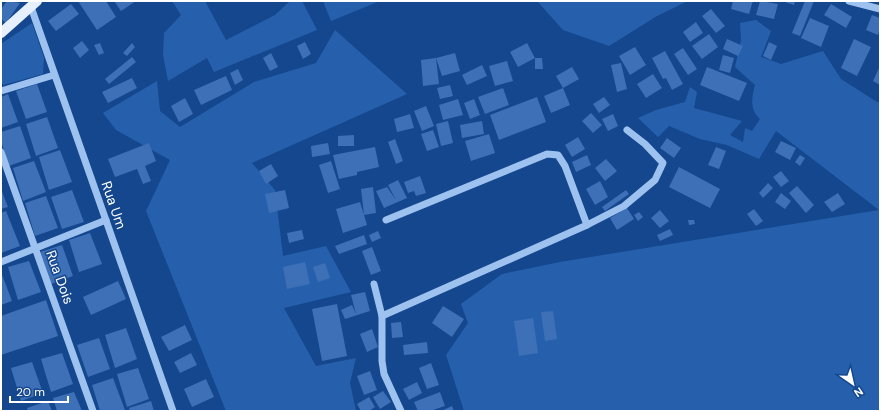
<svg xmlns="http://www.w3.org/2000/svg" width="881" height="412" viewBox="0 0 881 412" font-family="'DM Sans',sans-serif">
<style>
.green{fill:#2660ac}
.building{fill:#3d70b6}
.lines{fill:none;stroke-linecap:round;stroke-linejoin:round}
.minor{stroke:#9ec2f0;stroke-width:7}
.major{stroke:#e7f0ff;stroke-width:10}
.labels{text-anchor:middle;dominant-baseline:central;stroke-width:3;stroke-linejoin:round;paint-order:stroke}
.street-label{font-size:14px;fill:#fff;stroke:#14478d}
</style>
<rect width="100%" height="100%" fill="#14478d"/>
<!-- green -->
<g class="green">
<polygon points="172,1 205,1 226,40 275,15 290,1 302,1 317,30 214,72 207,58 168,81 163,55 164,33 181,15"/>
<polygon points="323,1 380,1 331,21"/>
<polygon points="537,1 688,1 657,16 609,46 563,30"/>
<path d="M756,20L771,31L761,57L781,64L823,51L841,79L877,102H880V411H464L446,355L468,323L461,304L502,274L560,262L879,210L776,131L759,159L727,145L700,139L669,126L658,137L638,118L656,110L685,102L690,87L697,92L694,108L742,121L730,135L743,142L745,128L752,131L760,119C749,109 752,97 755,85L735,67L741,40L740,23Z"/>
<polygon points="32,23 44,58 43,74 3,85 1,81 1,44"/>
<polygon points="335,30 407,94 252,163 275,190 283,256 326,246 351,292 284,308 316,366 356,358 350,383 356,411 226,411 146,211 170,160 116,130 103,113 157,81 160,111 180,127 254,82 316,63"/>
</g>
<!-- building -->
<g class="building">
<polygon points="7,1 20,3 6,23 1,19 1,9"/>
<polygon points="78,1 106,1 116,17 97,30"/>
<polygon points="114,1 136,1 121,11"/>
<polygon points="733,1 753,1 749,14 731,9"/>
<polygon points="760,1 778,4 774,19 756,15"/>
<polygon points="782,1 795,1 794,5"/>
<polygon points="805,1 814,1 800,36 792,33"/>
<polygon points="71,4 79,14 56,31 48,21"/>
<polygon points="831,4 852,17 846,28 824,15"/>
<polygon points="711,9 725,26 716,33 702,16"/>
<polygon points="872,15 880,18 880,29 878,35 866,30"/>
<polygon points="810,18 829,26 821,47 801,38"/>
<polygon points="696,22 703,33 690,42 683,32"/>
<polygon points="709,34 718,47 702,59 692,46"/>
<polygon points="727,39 743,46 738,56 723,49"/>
<polygon points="854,39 871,47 857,76 841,68"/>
<polygon points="82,41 89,50 80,58 73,48"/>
<polygon points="305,42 311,54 303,59 297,46"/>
<polygon points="769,42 777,46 771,60 763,56"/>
<polygon points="100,43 104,53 99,55 94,45"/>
<polygon points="132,43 135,47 127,56 123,53"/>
<polygon points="527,43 535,58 518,67 510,52"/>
<polygon points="635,47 646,65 630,75 619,56"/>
<polygon points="683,48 697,69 688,75 674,54"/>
<polygon points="665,51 683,84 672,90 666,78 663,79 652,58"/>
<polygon points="271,53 278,67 270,71 263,58"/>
<polygon points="455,53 460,71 442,76 436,58"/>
<polygon points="723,55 734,58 730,73 719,70"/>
<polygon points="132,57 136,62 109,84 105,79"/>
<polygon points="436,58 439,84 423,86 421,60"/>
<polygon points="535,58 542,58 543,69 535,69"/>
<polygon points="507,61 513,81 495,86 489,66"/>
<polygon points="621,63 627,89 617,92 611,65"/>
<polygon points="482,65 487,76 467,85 462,75"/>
<polygon points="880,66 880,85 873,81"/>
<polygon points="572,67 579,79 563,88 556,76"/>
<polygon points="707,67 747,83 739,101 700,85"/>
<polygon points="238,69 243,80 235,85 230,73"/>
<polygon points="653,74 662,88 646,98 637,84"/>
<polygon points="226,76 232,90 201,105 194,90"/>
<polygon points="132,78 137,88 108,103 102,92"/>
<polygon points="37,84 47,112 26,119 16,91"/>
<polygon points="450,85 453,96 440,99 437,88"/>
<polygon points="503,88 509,105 485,114 478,97"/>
<polygon points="563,88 570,105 551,113 544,96"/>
<polygon points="8,94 18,122 1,128 1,97"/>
<polygon points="537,97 546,122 499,140 490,115"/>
<polygon points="604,97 610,105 599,113 593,104"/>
<polygon points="185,98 193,114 179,122 171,106"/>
<polygon points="458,99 463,115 443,120 439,105"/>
<polygon points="474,99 480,115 470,119 464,103"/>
<polygon points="426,106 434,126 422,131 414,111"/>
<polygon points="591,113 602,125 593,133 582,121"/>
<polygon points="410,114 414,128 397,132 394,119"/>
<polygon points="613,114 618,126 608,131 602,119"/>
<polygon points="47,117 58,148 36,156 26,124"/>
<polygon points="448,121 453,143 441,146 436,124"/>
<polygon points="482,121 484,134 462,138 460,125"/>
<polygon points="20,126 31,158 9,166 1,141 1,132"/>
<polygon points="433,130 439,147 427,151 421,134"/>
<polygon points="489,134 495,153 471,161 465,141"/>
<polygon points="354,135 354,146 338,146 338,136"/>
<polygon points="578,137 585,149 572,157 565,145"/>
<polygon points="667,138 681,148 674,158 660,148"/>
<polygon points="395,139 403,161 396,164 388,142"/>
<polygon points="781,141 796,148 790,160 775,152"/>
<polygon points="149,143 156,161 145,166 151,181 143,184 137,169 115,177 108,159"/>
<polygon points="328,143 330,154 312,157 311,146"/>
<polygon points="375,147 379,167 357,172 357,175 339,179 333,155"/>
<polygon points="716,147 726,151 719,169 708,165"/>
<polygon points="60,150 72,182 49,190 39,157"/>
<polygon points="587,155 591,165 576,172 572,162"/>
<polygon points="800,155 805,158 800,166 795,162"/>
<polygon points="606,159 617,171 605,181 595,168"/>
<polygon points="34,161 46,192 23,201 13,168"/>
<polygon points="331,161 340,189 328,193 319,165"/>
<polygon points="271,164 278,176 266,184 259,171"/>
<polygon points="679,167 720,189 710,208 669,187"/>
<polygon points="781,171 789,181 781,187 773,177"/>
<polygon points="420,176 426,193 416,196 414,191 408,193 404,182"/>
<polygon points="398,180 407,198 384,208 376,191 387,187 396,200 388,185"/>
<polygon points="600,181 608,197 595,205 586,189"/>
<polygon points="768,183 773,188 763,198 759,193"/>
<polygon points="797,186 814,205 806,213 789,193"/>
<polygon points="373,187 376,213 364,215 367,225 343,233 336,209 360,202 364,215 361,189"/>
<polygon points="1,189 8,207 1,209"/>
<polygon points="72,190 84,222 62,229 51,197"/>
<polygon points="285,190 289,208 269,213 265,194"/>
<polygon points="626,190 629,194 605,211 602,207"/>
<polygon points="781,193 791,201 785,209 775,202"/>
<polygon points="838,193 845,204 832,212 824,202"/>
<polygon points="46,196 58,228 35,236 25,203"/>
<polygon points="627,208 634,219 617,230 610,218"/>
<polygon points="754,209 763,221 756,226 747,214"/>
<polygon points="660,210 669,221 660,228 651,218"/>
<polygon points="6,211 20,246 1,253 1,213"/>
<polygon points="639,212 643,217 638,221 634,215"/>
<polygon points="688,220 694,220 695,224 689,225"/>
<polygon points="670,229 673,235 660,241 657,235"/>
<polygon points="302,230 304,239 289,243 287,233"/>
<polygon points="378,231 381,238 372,242 369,235"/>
<polygon points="90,233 102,264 79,272 69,240"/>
<polygon points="364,235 367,244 339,254 335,246"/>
<polygon points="62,245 73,276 51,284 40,252"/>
<polygon points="372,247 381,271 371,275 362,251"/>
<polygon points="29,261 41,292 18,300 8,267"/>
<polygon points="305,262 310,284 287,289 283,267"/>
<polygon points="325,263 330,278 318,282 313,267"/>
<polygon points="1,272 12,301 1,305"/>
<polygon points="118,281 126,299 91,315 83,297"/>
<polygon points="365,292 370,311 345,319 341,310 352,305 356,314 351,295"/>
<polygon points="46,300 58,336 1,355 1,316"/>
<polygon points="337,304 347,356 322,361 312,309"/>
<polygon points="443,306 464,319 452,337 432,323"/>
<polygon points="553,311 557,339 545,341 541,312"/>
<polygon points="533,318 538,353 519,356 514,321"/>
<polygon points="401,322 403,337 392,338 391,323"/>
<polygon points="185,325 192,340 169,351 161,337"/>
<polygon points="126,328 137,359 115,368 105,335"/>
<polygon points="372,329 378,347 367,352 360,334"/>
<polygon points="99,338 110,369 88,377 77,345"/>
<polygon points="427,342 428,353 404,355 403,345"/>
<polygon points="62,353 73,384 51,392 41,359"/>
<polygon points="191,353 197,365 180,373 174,362"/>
<polygon points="32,362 43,393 21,401 11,368"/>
<polygon points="431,363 439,385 427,389 419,368"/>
<polygon points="138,368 149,399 127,407 117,374"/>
<polygon points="370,371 377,390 364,395 357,376"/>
<polygon points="113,378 125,410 100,411 92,385"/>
<polygon points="206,379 214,397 192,407 184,389"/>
<polygon points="417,382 422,393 409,400 403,389"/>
<polygon points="383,391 391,402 380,409 373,397"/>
<polygon points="74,392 82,411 57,411 53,398"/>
<polygon points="440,392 445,406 430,411 418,411 414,402"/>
<polygon points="369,397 375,407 369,411 361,411 357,404"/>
<polygon points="48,401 52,411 28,411 27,408"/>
<polygon points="151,401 154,411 130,411 129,408"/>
<polygon points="452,406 454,411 441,411"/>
</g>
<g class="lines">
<!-- minor -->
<g class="minor">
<polyline points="849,1 880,9"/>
<polyline points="31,7 173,411"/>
<polyline points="1,91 54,75"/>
<polyline points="1,152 93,411"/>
<polyline points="587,225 624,206 655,180 663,163 645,144 627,130"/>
<polyline points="1,262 106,220"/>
<polyline points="374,284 382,316 382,361 384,374 401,411"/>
<polyline points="382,316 587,225 565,166 558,155 547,154 386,220"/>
</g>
<!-- major -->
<polyline class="major" points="1,33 37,1"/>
</g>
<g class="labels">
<!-- street labels -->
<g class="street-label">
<text transform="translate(114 205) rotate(71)">Rua Um</text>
<text transform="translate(60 277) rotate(70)">Rua Dois</text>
</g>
</g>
<!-- border -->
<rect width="881" height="412" fill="none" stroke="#ffffff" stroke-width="4"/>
<!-- north arrow -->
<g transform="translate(853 384) rotate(146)" stroke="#14478d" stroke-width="3" paint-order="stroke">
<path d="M0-3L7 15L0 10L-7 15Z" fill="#ffffff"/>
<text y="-6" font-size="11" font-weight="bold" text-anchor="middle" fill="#ffffff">N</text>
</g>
<!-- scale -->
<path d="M10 396v6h58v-6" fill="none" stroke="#ffffff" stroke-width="2"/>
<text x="16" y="396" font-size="12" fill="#ffffff" stroke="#14478d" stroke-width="3" paint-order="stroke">20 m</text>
</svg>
